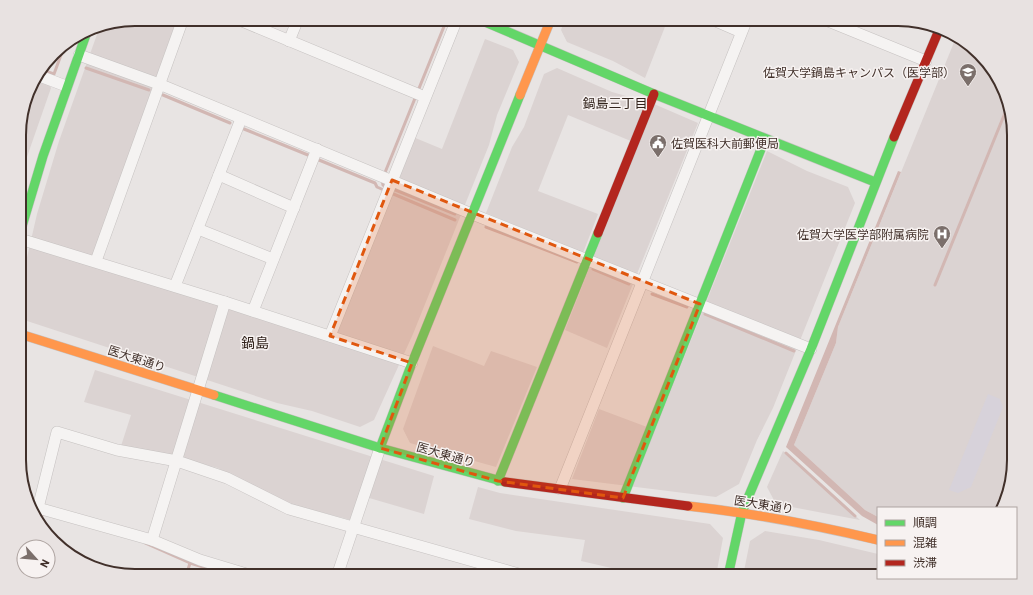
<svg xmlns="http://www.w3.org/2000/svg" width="1033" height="595" viewBox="0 0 1033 595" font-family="Barlow,'Noto Sans JP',sans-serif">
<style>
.built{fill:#dbd3d2}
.green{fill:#d7d2da}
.water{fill:#d2b7b3}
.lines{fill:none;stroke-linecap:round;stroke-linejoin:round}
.stream{stroke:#d2b7b3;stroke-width:3}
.street-casing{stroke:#c6c2c1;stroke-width:12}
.fast-casing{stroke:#c6c2c1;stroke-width:10}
.slow-casing{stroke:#c6c2c1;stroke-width:10}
.jam-casing{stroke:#c6c2c1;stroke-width:10}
.street{stroke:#f5f3f2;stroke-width:11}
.fast{stroke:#63d668;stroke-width:9}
.slow{stroke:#ff974d;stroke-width:9}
.jam{stroke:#b3261e;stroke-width:9}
.marked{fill:#e0570e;fill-opacity:0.2;stroke:#e0570e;stroke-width:3;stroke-dasharray:8 5;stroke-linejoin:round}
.labels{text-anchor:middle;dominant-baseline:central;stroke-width:3;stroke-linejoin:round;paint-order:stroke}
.poi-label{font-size:12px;fill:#41302a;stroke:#f7f2f1;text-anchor:end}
.street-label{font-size:12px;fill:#41302a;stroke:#f7f2f1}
.neighbourhood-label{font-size:13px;fill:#32231c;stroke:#f7f2f1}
.quarter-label{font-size:14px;fill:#32231c;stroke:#f7f2f1}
.rim{fill:none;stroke:#41302a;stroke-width:2}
</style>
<rect width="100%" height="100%" fill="#e8e4e3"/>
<!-- built -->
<g class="built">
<polygon points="135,19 177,19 89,265 332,341 413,137 442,149 485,39 513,50 519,62 497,115 489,145 413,334 374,420 360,427 312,411 277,403 24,320 20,315 20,288 37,214 59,141 100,26"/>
<polygon points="511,19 534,19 524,24"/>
<polygon points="565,19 668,19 645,78 613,61 567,42 561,30"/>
<polygon points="957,35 995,71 1014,127 1014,468 1002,508 878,508 878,517 865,510 794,445 836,343 838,327"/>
<polygon points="557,68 612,92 654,104 698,123 607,348 565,330 638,144 568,115 538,191 598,214 583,253 486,213 512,147 524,127 544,74"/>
<polygon points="35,78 48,83 51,88 20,177 20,120 31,83"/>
<polygon points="767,151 807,171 848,187 855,203 773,408 757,440 739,484 716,497 572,479 599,409 655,430"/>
<polygon points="433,346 484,366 491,351 537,367 496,467 410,443 403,429"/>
<polygon points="95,370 434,476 424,514 359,495 351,520 283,502 218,468 172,456 121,446 131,415 84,402"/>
<polygon points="783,451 860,520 776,504 767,487"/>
<polygon points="478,487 500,493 710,524 723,538 716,576 646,576 581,561 585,540 516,531 469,519"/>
<polygon points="765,531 819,540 878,554 878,576 743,576 750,541"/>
</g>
<!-- green -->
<polygon class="green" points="988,394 1000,399 1003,407 971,487 958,493 949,490"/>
<!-- water -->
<polygon class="water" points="898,171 901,172 838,327 836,343 794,445 865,510 878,517 878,525 862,516 786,447"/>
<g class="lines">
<!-- stream -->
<g class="stream">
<polyline points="86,68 149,90"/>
<polyline points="42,70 54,74 65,44"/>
<polyline points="163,95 230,123"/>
<polyline points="244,129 308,155"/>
<polyline points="319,160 375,183 377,187 386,191"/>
<polyline points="384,175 447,19"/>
<polyline points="382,180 383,185 455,214"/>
<polyline points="391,193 455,220"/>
<polyline points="486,227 577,262"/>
<polyline points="593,269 629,284"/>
<polyline points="935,285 1007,108"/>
<polyline points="652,294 687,307"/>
<polyline points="705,314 794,351"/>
<polyline points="786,453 855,516"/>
<polyline points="35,515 43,515"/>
<polyline points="145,543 190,563 233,576"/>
<polyline points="186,576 190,563"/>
</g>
<defs>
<g id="street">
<polyline points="237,19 425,97"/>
<polyline points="711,19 741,32"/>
<polyline points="823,19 926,61"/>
<polyline points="289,41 298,19"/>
<polyline points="79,55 159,84 472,214 811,349"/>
<polyline points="37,75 66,86"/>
<polyline points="219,175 294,208"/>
<polyline points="198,229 273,259"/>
<polyline points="20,239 225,302 412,363"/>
<polyline points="96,261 183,19"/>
<polyline points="175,286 241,119"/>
<polyline points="253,311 317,149"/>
<polyline points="330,336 457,19"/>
<polyline points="560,489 747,19"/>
<polyline points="32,508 38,508 152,540 200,560 253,576"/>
<polyline points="38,508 57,432 117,450 177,461 227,478 289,509 526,576"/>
<polyline points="152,540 225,302"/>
<polyline points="337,576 380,448"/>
</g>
<g id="fast">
<polyline points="478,19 654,94 875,182"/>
<polyline points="20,233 43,156 88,29"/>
<polyline points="214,395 380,448 505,482"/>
<polyline points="380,448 412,363 520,95"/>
<polyline points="498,481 598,233"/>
<polyline points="623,498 765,139"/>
<polyline points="728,576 742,512 811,349 894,137"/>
</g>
<g id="slow">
<polyline points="520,95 551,19"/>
<polyline points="20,334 214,395"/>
<path d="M688,506C752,513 815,525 878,540"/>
</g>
<g id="jam">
<polyline points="894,137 939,30"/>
<polyline points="598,233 654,94"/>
<polyline points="505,482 688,506"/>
</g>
</defs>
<!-- street casing -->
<use href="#street" class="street-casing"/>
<!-- fast casing -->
<use href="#fast" class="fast-casing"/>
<!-- slow casing -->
<use href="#slow" class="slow-casing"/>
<!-- jam casing -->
<use href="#jam" class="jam-casing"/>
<!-- street -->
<use href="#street" class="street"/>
<!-- fast -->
<use href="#fast" class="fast"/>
<!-- slow -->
<use href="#slow" class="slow"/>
<!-- jam -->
<use href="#jam" class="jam"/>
</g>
<!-- marked area -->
<path class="marked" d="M392,180L700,304L623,498L498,481L380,448L412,363L330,336Z"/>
<!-- icons -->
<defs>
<symbol id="university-pin" viewBox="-11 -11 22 30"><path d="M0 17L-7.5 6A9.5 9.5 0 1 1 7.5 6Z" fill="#7b6f6b" stroke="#f7f2f1"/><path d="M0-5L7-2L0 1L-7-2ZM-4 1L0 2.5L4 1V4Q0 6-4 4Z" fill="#fff"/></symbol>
<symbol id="civic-pin" viewBox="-11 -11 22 30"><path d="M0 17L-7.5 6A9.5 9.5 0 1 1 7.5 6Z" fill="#7b6f6b" stroke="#f7f2f1"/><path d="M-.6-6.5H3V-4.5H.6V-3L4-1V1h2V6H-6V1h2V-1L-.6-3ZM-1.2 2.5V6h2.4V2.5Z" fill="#fff"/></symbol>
<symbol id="hospital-pin" viewBox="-11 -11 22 30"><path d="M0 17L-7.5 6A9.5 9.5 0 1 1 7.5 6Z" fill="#7b6f6b" stroke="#f7f2f1"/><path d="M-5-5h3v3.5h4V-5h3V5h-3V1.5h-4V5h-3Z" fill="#fff"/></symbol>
</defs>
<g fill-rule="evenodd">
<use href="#university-pin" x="958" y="62" width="20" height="27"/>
<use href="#civic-pin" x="648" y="133" width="20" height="27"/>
<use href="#hospital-pin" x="932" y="224" width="20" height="27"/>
</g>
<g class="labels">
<!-- poi labels -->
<g class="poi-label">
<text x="955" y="72">佐賀大学鍋島キャンパス（医学部）</text>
<text x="671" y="143" text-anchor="start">佐賀医科大前郵便局</text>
<text x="929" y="234">佐賀大学医学部附属病院</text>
</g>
<!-- street labels -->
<g class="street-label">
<text transform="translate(137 358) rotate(18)">医大東通り</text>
<text transform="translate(446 454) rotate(16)">医大東通り</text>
<text transform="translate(764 504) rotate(9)">医大東通り</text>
</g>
<!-- neighbourhood labels -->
<g class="neighbourhood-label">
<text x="615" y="103">鍋島三丁目</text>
</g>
<!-- quarter labels -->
<g class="quarter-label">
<text x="255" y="342">鍋島</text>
</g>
</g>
<!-- crop -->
<path d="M0 0H1033V595H0ZM135 26H898A109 109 0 0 1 1007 135V460A109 109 0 0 1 898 569H135A109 109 0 0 1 26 460V135A109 109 0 0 1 135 26Z" fill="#e8e2e1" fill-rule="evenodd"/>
<path class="rim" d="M135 26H898A109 109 0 0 1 1007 135V460A109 109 0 0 1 898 569H135A109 109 0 0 1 26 460V135A109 109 0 0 1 135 26Z"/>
<!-- legend -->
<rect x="877" y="507" width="140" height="72" fill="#f7f2f1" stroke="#aea4a1"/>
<rect x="885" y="520" width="20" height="6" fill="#63d668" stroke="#aea4a1"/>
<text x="913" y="527" font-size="12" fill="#41302a">順調</text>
<rect x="885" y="540" width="20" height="6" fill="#ff974d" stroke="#aea4a1"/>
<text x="913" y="547" font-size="12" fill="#41302a">混雑</text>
<rect x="885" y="560" width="20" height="6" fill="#b3261e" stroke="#aea4a1"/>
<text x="913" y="567" font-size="12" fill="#41302a">渋滞</text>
<!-- north arrow -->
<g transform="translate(36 559) rotate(117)"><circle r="19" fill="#f7f2f1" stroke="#aea4a1"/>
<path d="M0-3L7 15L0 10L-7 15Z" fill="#7b6f6b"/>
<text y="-6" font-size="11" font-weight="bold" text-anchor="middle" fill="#41302a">N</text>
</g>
</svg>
